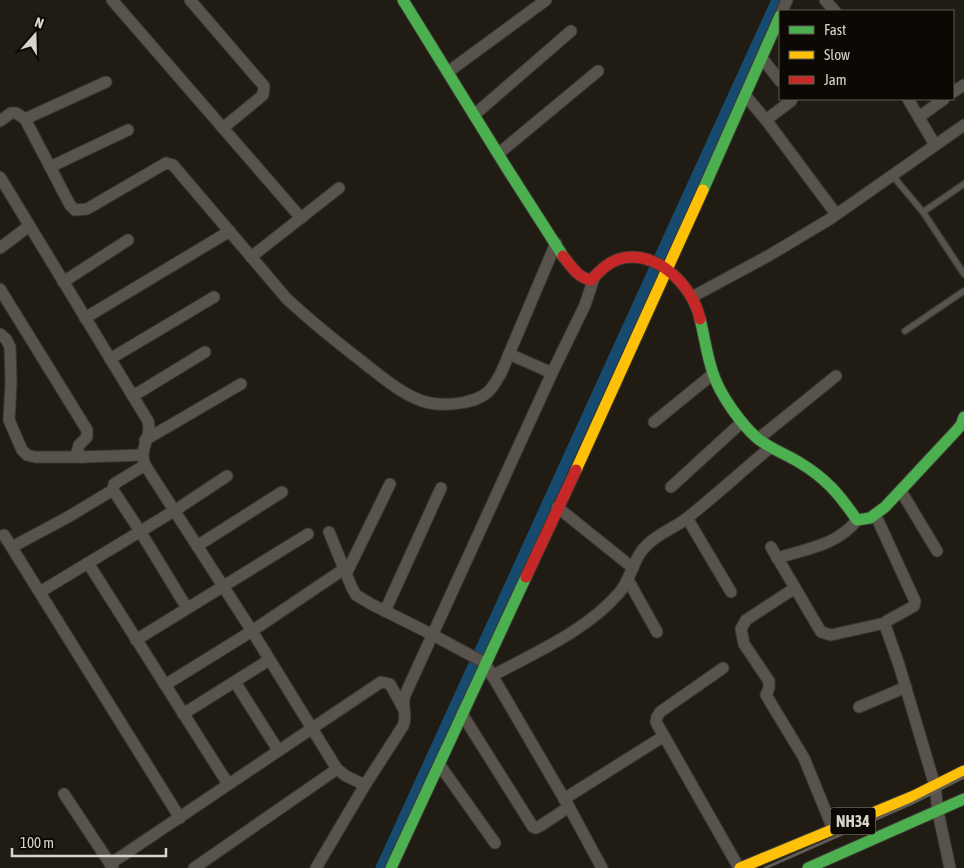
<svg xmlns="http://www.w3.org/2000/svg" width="964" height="868" viewBox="0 0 964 868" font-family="'Asap Condensed',sans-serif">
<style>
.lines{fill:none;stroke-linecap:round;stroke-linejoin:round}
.canal{stroke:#164a6e;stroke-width:11}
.lane-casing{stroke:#3b3831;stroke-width:8}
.street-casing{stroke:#3b3831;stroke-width:13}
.fast-casing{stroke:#3b3831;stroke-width:13}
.slow-casing{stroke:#3b3831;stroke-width:13}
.jam-casing{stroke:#3b3831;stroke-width:13}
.lane{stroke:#58544d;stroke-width:5.5}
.street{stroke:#58544d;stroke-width:11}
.fast{stroke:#4caf50;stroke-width:11}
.slow{stroke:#ffc107;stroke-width:11}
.jam{stroke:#c62828;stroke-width:11}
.rail{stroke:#605c54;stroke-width:3}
.labels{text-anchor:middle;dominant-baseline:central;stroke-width:4;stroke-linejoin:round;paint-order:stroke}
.shield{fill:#0c0904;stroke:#9c978e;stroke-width:1}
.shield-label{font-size:16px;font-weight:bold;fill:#d9d4c9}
</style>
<rect width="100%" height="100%" fill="#201c13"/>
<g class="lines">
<!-- canal -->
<polyline class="canal" points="381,868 777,0"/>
<defs>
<g id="lane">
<polyline points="892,175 923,212 964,274"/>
<polyline points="923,212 964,184"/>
<polyline points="905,331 964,291"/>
</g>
<g id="street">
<polyline points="112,0 301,218"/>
<polyline points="190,0 264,86 263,95 223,128"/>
<polyline points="825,0 835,11"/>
<polyline points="782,11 787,0"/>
<polyline points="762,58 780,81"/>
<polyline points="448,72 546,0"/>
<polyline points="953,92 964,85"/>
<polyline points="745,95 766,120 836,214"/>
<polyline points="908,99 935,145"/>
<polyline points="474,115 571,31"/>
<polyline points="919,117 944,99"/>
<polyline points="25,119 106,82"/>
<polyline points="766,120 791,101 792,99"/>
<path d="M0,121L11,113H16L25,119L70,205L75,210L87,209L166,163L173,165L287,299C312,322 338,343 364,363C382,377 400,393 422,401C440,407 473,405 488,392C494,386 497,380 501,373L556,243"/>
<polyline points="498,154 598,71"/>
<polyline points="50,167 128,130"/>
<path d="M0,177L148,421C153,436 138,448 145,465L252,631L337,769L346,776L365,785"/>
<polyline points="0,248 29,226"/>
<polyline points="251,257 339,188"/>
<polyline points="63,282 128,240"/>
<polyline points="0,289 87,430 87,437 79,445 77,452 83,457 142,455"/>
<polyline points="692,297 768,256 830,219 964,125"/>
<polyline points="85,318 230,231"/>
<polyline points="0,334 6,339 10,347 11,383 9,420 22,450 27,455 35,457 83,457"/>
<polyline points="509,354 552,373"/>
<polyline points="110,359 214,297"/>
<polyline points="133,396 205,352"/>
<polyline points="654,422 713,374"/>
<polyline points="758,439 836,376"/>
<polyline points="145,440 241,384"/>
<polyline points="145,465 114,484 113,490 140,531 187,608"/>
<polyline points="671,487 742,422"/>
<polyline points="901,491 937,551"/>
<polyline points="557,507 633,568"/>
<polyline points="875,514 915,601 914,606 887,621 885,625 899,665 935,786 938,812 950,868"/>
<polyline points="687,518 731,592"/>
<polyline points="329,532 352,588 356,595 371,604 433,635 485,663 569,807 602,868"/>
<polyline points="4,535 180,818"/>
<polyline points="197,546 282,492"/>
<polyline points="12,547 68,517 113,490"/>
<polyline points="771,547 821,632 831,635 885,623"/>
<path d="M777,558C806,549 838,545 857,520"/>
<polyline points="88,563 228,784"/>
<polyline points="346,574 390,484"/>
<polyline points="628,580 657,632"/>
<polyline points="795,588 746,620 741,629 744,644 769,681 769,688 766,695 804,758 833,829"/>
<polyline points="40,592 174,511 227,476"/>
<polyline points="385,611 441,488"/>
<polyline points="136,640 308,534"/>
<polyline points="723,668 660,712 657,717 656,722 739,868"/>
<path d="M492,676C536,652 586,631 619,593C632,578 633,557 648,544C659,533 674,528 686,519C715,496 742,471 771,447"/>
<polyline points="235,682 278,750"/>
<polyline points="165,685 252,631 344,569"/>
<polyline points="859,707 906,687"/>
<polyline points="183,714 269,660"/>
<polyline points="462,714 533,827 536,828 540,826 569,807"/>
<polyline points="439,764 495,843"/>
<polyline points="64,794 113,868"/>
<polyline points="564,799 664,736"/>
<polyline points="110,864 381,682 390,684 403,708"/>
<polyline points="194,868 337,769"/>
<path d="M316,868L365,785L403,726C408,716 401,706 405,695L552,373L585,305L594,278"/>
</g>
<g id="fast">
<polyline points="403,0 508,170 563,256"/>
<polyline points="703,190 780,16"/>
<path d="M700,319C705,338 707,358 714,376C721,396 741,424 757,438C769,448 785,454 797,461C826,478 839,494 857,520L870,518L885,507L955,432L961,425L964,417"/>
<polyline points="391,868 526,577"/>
<polyline points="808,868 964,799"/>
</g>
<g id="slow">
<polyline points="576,470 703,190"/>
<polyline points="740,868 916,795 964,771"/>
</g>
<g id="jam">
<path d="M563,256C571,266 578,278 591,280C599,272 607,263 619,259C656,248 693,286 700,319"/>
<polyline points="526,577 576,470"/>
</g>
</defs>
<!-- lane casing -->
<use href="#lane" class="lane-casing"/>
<!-- street casing -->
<use href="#street" class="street-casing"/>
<!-- fast casing -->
<use href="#fast" class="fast-casing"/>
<!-- slow casing -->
<use href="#slow" class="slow-casing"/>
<!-- jam casing -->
<use href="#jam" class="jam-casing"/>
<!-- lane -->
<use href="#lane" class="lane"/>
<!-- street -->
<use href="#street" class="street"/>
<!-- fast -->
<use href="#fast" class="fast"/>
<!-- slow -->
<use href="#slow" class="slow"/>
<!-- jam -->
<use href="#jam" class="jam"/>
<!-- rail -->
<polyline class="rail" points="765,868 913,803 964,777"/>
</g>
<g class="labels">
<!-- shield labels -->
<rect class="shield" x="830.5" y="807.5" width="45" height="27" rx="4"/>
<g class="shield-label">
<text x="853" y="821">NH34</text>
</g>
</g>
<!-- legend -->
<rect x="779" y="10" width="175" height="90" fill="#0c0904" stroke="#5e5a53"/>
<rect x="789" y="26" width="25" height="8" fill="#4caf50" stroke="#5e5a53"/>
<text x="824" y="35" font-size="15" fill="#d9d4c9">Fast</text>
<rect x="789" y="51" width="25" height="8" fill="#ffc107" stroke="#5e5a53"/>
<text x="824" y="60" font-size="15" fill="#d9d4c9">Slow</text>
<rect x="789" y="76" width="25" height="8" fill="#c62828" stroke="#5e5a53"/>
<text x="824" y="85" font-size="15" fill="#d9d4c9">Jam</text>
<!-- north arrow -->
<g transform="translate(35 35) rotate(20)" stroke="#0c0904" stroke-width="4" paint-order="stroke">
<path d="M0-4L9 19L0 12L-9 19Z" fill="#d9d4c9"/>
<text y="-8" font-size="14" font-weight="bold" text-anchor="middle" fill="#d9d4c9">N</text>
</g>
<!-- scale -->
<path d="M12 848v8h154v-8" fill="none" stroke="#d9d4c9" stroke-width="2.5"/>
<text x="20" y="848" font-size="15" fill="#d9d4c9" stroke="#0c0904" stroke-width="4" paint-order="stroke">100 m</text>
</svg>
